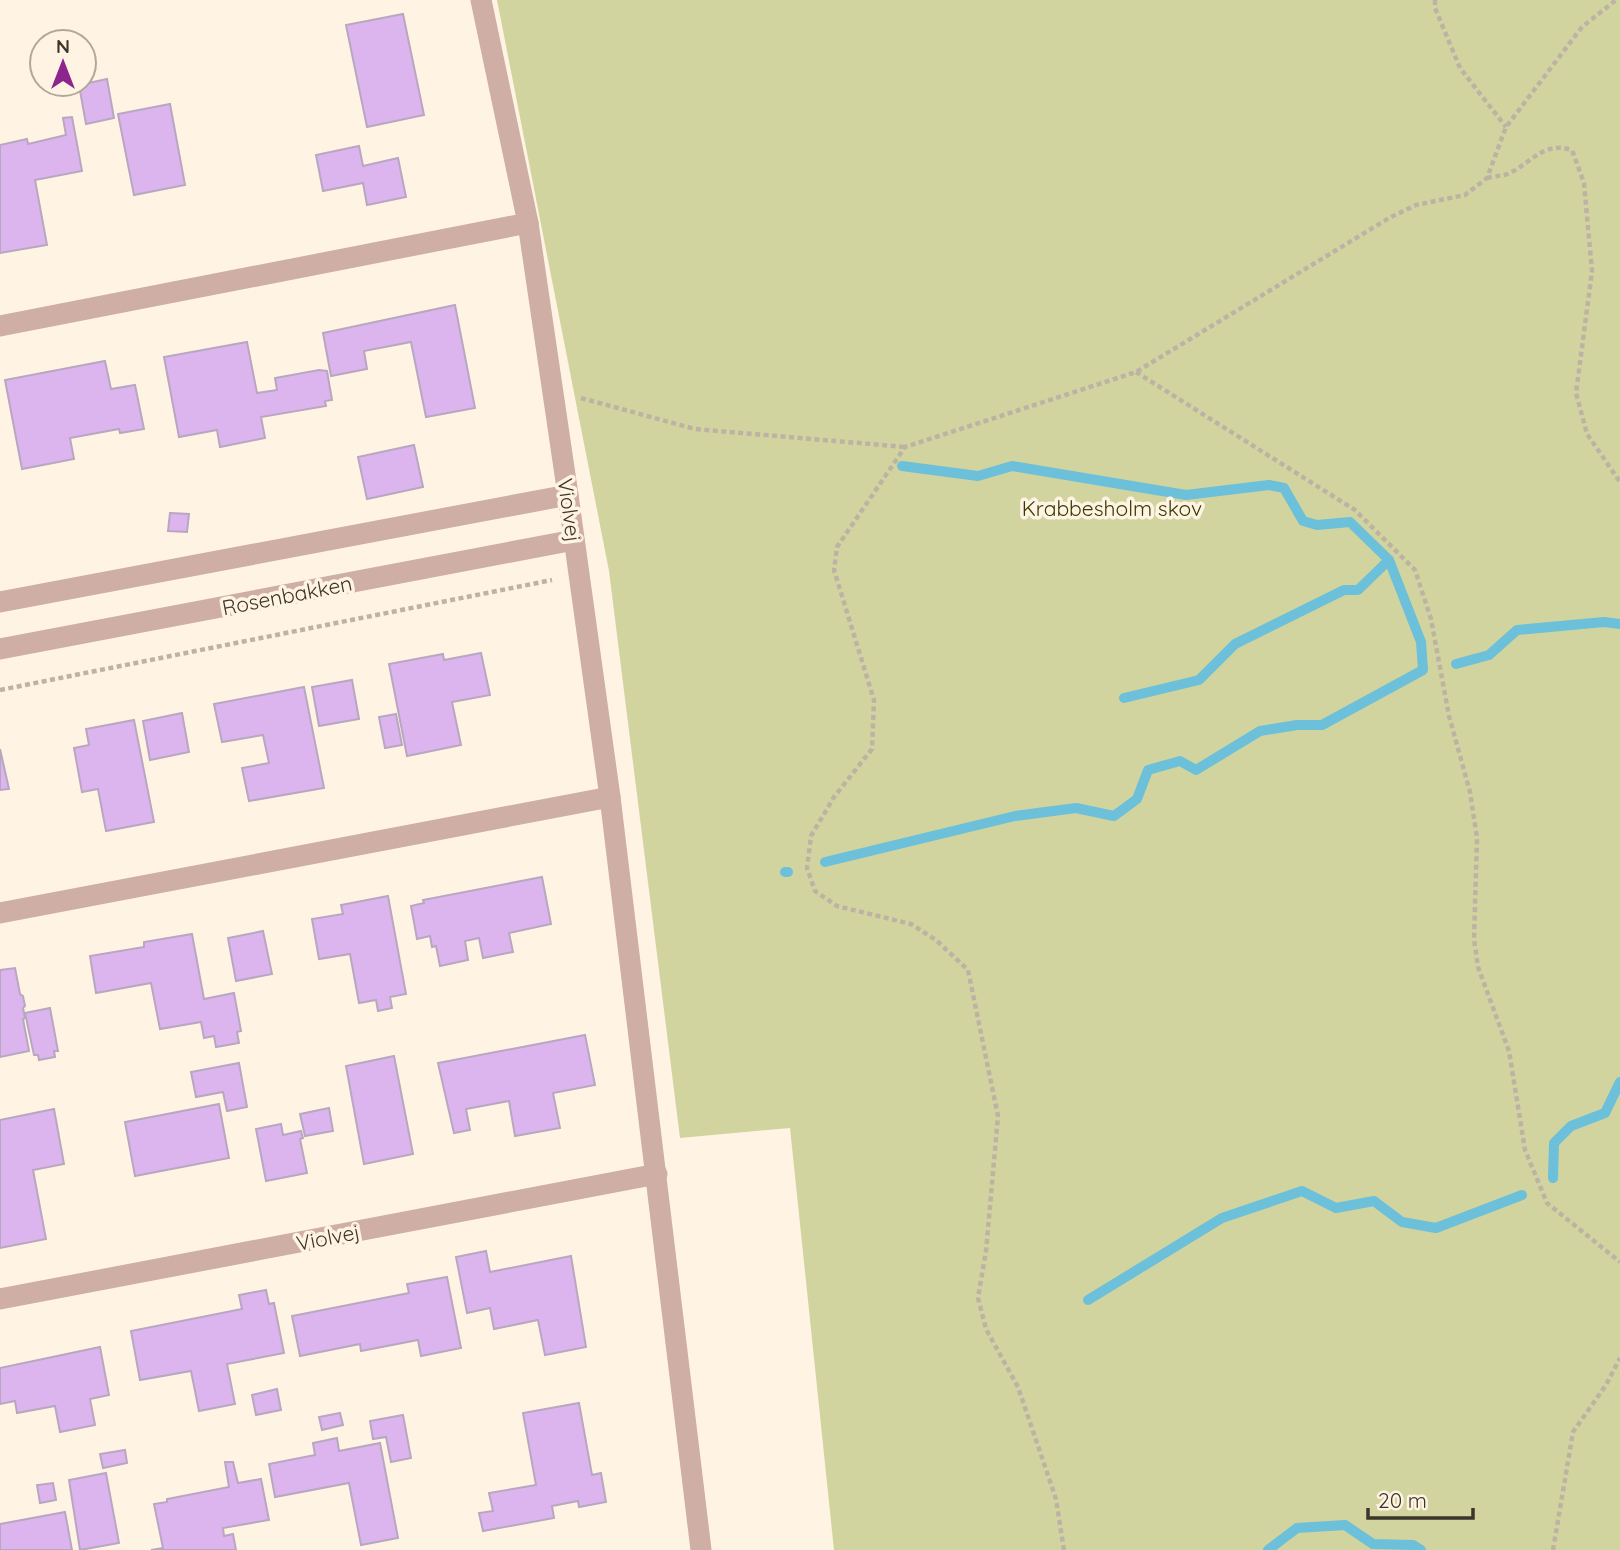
<svg xmlns="http://www.w3.org/2000/svg" width="1620" height="1550" viewBox="0 0 1620 1550" font-family="Quicksand,sans-serif">
<style>
.green{fill:#d2d49f}
.lines{fill:none;stroke-linecap:round;stroke-linejoin:round}
.stream{stroke:#6cc0d9;stroke-width:10}
.building{fill:#dcb5ee;stroke:#b8a7c1;stroke-width:2}
.path{stroke:#bcb3a4;stroke-width:4.5;stroke-dasharray:5 3.5;stroke-linecap:butt}
.street{stroke:#ceaea5;stroke-width:21}
.labels{text-anchor:middle;dominant-baseline:central;stroke-width:7;stroke-linejoin:round;paint-order:stroke}
.park-label{font-size:21px;fill:#393902;stroke:#fff4e3}
.street-label{font-size:21px;fill:#3c352b;stroke:#fff4e3}
</style>
<rect width="100%" height="100%" fill="#fff4e3"/>
<!-- green -->
<polygon class="green" points="497,0 1620,0 1620,1550 834,1550 790,1128 680,1138 609,571"/>
<g class="lines">
<!-- stream -->
<g class="stream">
<polyline points="1456,664 1489,655 1517,630 1604,622 1620,624"/>
<polyline points="1124,698 1199,680 1235,644 1344,590 1358,590 1389,560"/>
<polyline points="825,862 1015,816 1076,808 1114,816 1137,799 1148,770 1180,761 1196,770 1260,731 1297,725 1322,725 1423,670 1421,642 1389,560 1350,522 1317,525 1303,521 1284,488 1269,485 1186,495 1012,466 978,476 902,466"/>
<polyline points="785,872 788,872"/>
<polyline points="1553,1178 1554,1143 1571,1126 1605,1113 1620,1082"/>
<polyline points="1088,1300 1222,1218 1302,1191 1336,1208 1374,1201 1402,1222 1436,1228 1522,1195"/>
<polyline points="1268,1550 1297,1528 1345,1525 1373,1544 1413,1545 1421,1550"/>
</g>
</g>
<!-- building -->
<g class="building">
<polygon points="403,14 424,115 367,127 346,25"/>
<polygon points="107,79 114,118 86,124 79,85"/>
<polygon points="170,104 185,185 134,195 118,114"/>
<polygon points="72,117 82,171 35,180 47,245 0,253 0,145 27,139 28,144 66,135 63,118"/>
<polygon points="359,146 363,166 398,158 406,197 367,205 363,183 323,191 316,155"/>
<polygon points="455,305 475,408 426,417 411,342 364,351 367,369 331,376 323,333"/>
<polygon points="247,342 257,393 277,390 275,378 319,370 327,371 332,400 325,401 326,406 261,417 265,438 220,447 217,430 179,437 164,357"/>
<polygon points="105,361 111,389 135,385 144,429 120,433 119,429 70,438 74,459 22,469 5,380"/>
<polygon points="414,445 423,487 367,499 358,457"/>
<polygon points="170,513 189,514 187,532 168,531"/>
<polygon points="481,653 490,695 452,702 461,745 407,756 389,664 443,654 444,660"/>
<polygon points="352,680 359,719 319,726 312,687"/>
<polygon points="304,687 324,788 249,801 242,768 269,763 263,735 222,742 214,704"/>
<polygon points="182,713 189,752 150,760 143,721"/>
<polygon points="396,714 402,745 385,748 379,717"/>
<polygon points="134,720 154,822 106,831 98,789 82,792 74,748 89,745 86,729"/>
<polygon points="0,749 9,789 0,790"/>
<polygon points="542,877 551,924 509,933 513,952 483,958 479,938 465,941 468,960 440,966 436,946 432,947 430,936 417,939 411,906 424,903 423,900"/>
<polygon points="388,896 406,994 390,997 392,1008 378,1011 376,1000 359,1003 350,954 319,959 312,919 343,914 341,905"/>
<polygon points="263,931 272,974 236,981 228,938"/>
<polygon points="192,934 204,999 234,993 241,1031 237,1032 239,1043 216,1047 214,1036 204,1038 201,1022 160,1029 151,983 96,993 90,956 144,947 144,942"/>
<polygon points="15,968 20,994 23,996 25,1006 23,1008 25,1018 23,1019 29,1051 0,1057 0,970"/>
<polygon points="50,1008 58,1051 54,1051 55,1057 39,1060 38,1055 34,1055 25,1013"/>
<polygon points="585,1035 595,1085 553,1093 560,1128 515,1136 509,1101 466,1109 470,1130 454,1133 438,1063"/>
<polygon points="394,1056 413,1154 364,1164 346,1066"/>
<polygon points="239,1063 247,1107 227,1111 223,1092 196,1097 191,1072"/>
<polygon points="219,1104 229,1158 135,1176 125,1122"/>
<polygon points="329,1108 333,1131 305,1136 300,1114"/>
<polygon points="54,1109 64,1164 33,1170 46,1239 0,1248 0,1120"/>
<polygon points="281,1124 283,1135 301,1131 303,1138 300,1139 307,1173 266,1181 256,1129"/>
<polygon points="486,1251 490,1272 571,1256 586,1347 545,1355 538,1320 494,1329 490,1308 467,1313 456,1257"/>
<polygon points="447,1277 461,1348 421,1356 418,1340 361,1351 360,1344 300,1356 292,1316 409,1293 407,1284"/>
<polygon points="266,1290 269,1304 274,1303 284,1353 227,1364 235,1404 199,1411 191,1371 140,1380 131,1331 242,1309 239,1295"/>
<polygon points="100,1347 109,1395 90,1399 95,1425 60,1432 55,1406 17,1413 15,1401 0,1404 0,1368"/>
<polygon points="277,1389 281,1410 256,1415 252,1395"/>
<polygon points="579,1403 592,1475 601,1473 606,1502 579,1507 578,1501 552,1506 554,1518 483,1531 479,1513 493,1511 489,1493 536,1485 523,1413"/>
<polygon points="340,1413 343,1425 322,1430 319,1417"/>
<polygon points="403,1415 411,1458 391,1462 386,1437 373,1439 370,1421"/>
<polygon points="337,1438 339,1451 380,1443 398,1538 361,1545 349,1483 275,1497 269,1464 315,1455 313,1443"/>
<polygon points="125,1450 127,1463 103,1468 100,1454"/>
<polygon points="225,1462 233,1462 238,1483 261,1479 269,1520 223,1528 224,1536 233,1534 236,1550 151,1550 163,1548 154,1504 167,1502 167,1499 229,1487"/>
<polygon points="106,1473 119,1543 80,1550 69,1480"/>
<polygon points="53,1483 56,1500 40,1503 37,1485"/>
<polygon points="65,1512 72,1550 0,1550 0,1524"/>
</g>
<g class="lines">
<!-- path -->
<g class="path">
<polyline points="1435,0 1435,8 1460,68 1506,127"/>
<path d="M1487,178C1495,176 1503,176 1510,173C1532,162 1544,141 1572,150L1584,183L1592,271L1576,393L1587,434L1620,482"/>
<polyline points="1136,372 1355,510 1415,570 1431,619 1449,716 1470,792 1477,838 1474,939 1478,967 1509,1051 1525,1150 1547,1203 1620,1262"/>
<polyline points="581,398 695,429 905,447"/>
<polyline points="0,690 552,580"/>
<polyline points="1064,1550 1056,1499 1018,1387 986,1329 978,1298 986,1251 998,1116 968,970 936,940 911,924 837,906 815,891 807,868 811,836 834,797 872,749 874,700 834,570 837,547 905,447 1136,372 1389,218 1416,205 1465,195 1487,178 1506,127 1582,27 1616,0"/>
<polyline points="1553,1550 1573,1432 1606,1385 1620,1358"/>
</g>
<!-- street -->
<g class="street">
<polyline points="481,0 528,223 568,495 610,797 701,1550"/>
<polyline points="0,326 528,223"/>
<polyline points="0,602 568,495"/>
<polyline points="0,649 574,540"/>
<polyline points="0,913 610,797"/>
<polyline points="0,1299 657,1174"/>
</g>
</g>
<g class="labels">
<!-- park labels -->
<g class="park-label">
<text x="1112" y="508">Krabbesholm skov</text>
</g>
<!-- street labels -->
<g class="street-label">
<text transform="translate(570 510) rotate(82)">Violvej</text>
<text transform="translate(287 595) rotate(-11)">Rosenbakken</text>
<text transform="translate(328 1237) rotate(-11)">Violvej</text>
</g>
</g>
<!-- north arrow -->
<g transform="translate(63 63)"><circle r="33" fill="#fff4e3" stroke="#b1a899" stroke-width="2"/>
<path d="M0-5L12 26L0 18L-12 26Z" fill="#8d268c"/>
<text y="-10" font-size="19" font-weight="bold" text-anchor="middle" fill="#3c352b">N</text>
</g>
<!-- scale -->
<path d="M1368 1508v10h105v-10" fill="none" stroke="#3c352b" stroke-width="3.5"/>
<text x="1378" y="1508" font-size="21" fill="#3c352b" stroke="#fff4e3" stroke-width="5" paint-order="stroke">20 m</text>
</svg>
